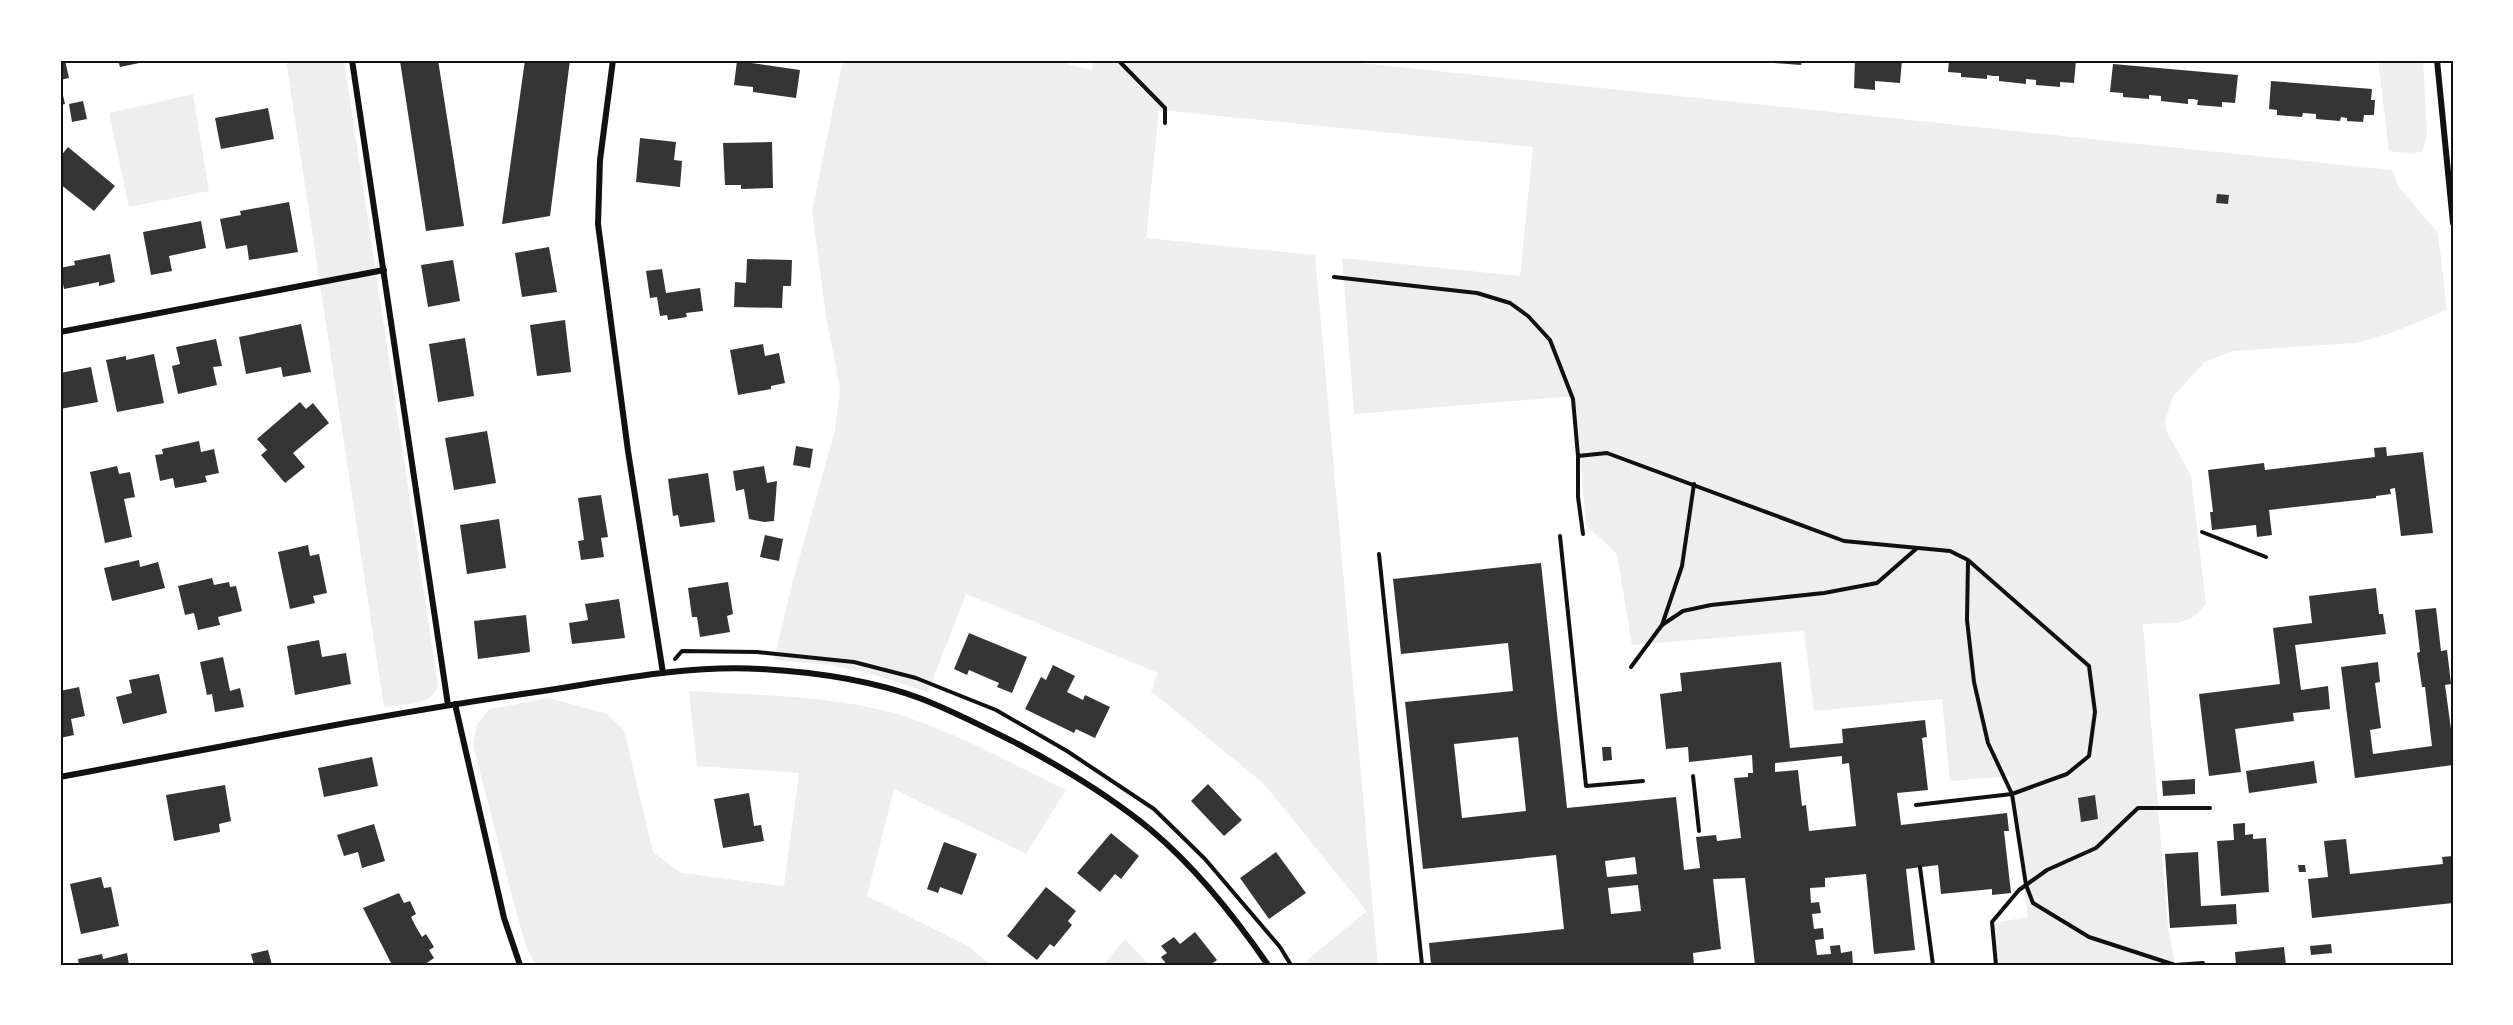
<svg xmlns="http://www.w3.org/2000/svg" width="2513" height="1025" viewBox="0 0 2513 1025" font-family="'Open Sans',sans-serif">
<style>
.green{fill:#eee}
.building{fill:#353535;fill-rule:evenodd}
.lines{fill:none;stroke-linecap:round;stroke-linejoin:round}
.path{stroke:#111;stroke-width:4}
.minor{stroke:#111;stroke-width:6}
.neatline{fill:none;stroke:#111;stroke-width:2}
</style>
<rect width="100%" height="100%" fill="#fff"/>
<!-- green -->
<g class="green">
<path d="M286,60H344L438,686C432,706 402,704 384,707Z"/>
<path d="M843,60H1069V65L1092,70L1093,60H1331L2392,170L2399,187L2438,233L2447,310L2394,332L2356,343L2233,351L2205,362L2173,396L2165,421L2167,432L2191,476L2206,604C2187,629 2171,622 2143,624L2168,927L2175,965H1998L1994,923L2028,917L2013,788L2010,776L1950,781L1942,699L1814,711L1804,631L1632,645L1617,554L1586,525L1575,396L1354,414L1342,258L1520,276L1533,147L1159,110L1146,238L1315,255L1378,965H1309L1307,960L1367,911L1264,784L1151,691L1158,673L966,594L928,692L875,675L830,665L774,660L791,588L835,430L840,388L826,316L812,211Z"/>
<polygon points="2378,60 2423,60 2427,136 2422,151 2413,154 2389,151"/>
<polygon points="193,94 209,191 129,207 109,113"/>
<path d="M689,691C756,695 824,695 890,712C951,729 1009,763 1066,790L1026,854L894,789L867,896L968,946L991,965H536L526,946L514,904L473,745L477,725L490,709L549,698L607,714L624,730L653,852L681,873L784,886L799,773L697,766Z"/>
<polygon points="1125,939 1149,965 1103,965"/>
</g>
<!-- building -->
<g class="building">
<polygon points="60,60 65,60 69,78 60,80"/>
<polygon points="118,60 149,60 149,61 120,67"/>
<polygon points="438,60 464,226 426,231 400,61"/>
<polygon points="525,60 570,60 550,216 502,224"/>
<polygon points="1775,60 1802,60 1801,65 1774,63"/>
<polygon points="1855,60 1902,60 1900,83 1875,81 1875,90 1854,88"/>
<polygon points="1949,60 2076,60 2074,83 2060,82 2060,87 2036,85 2036,80 2026,79 2026,84 1999,81 1999,76 1993,76 1987,75 1987,79 1961,77 1961,73 1948,72"/>
<polygon points="737,61 800,70 796,98 753,92 753,87 734,85"/>
<polygon points="2113,64 2238,75 2235,103 2222,102 2222,107 2197,105 2198,100 2193,99 2188,99 2188,104 2161,101 2161,96 2149,95 2149,99 2123,97 2123,93 2110,92"/>
<polygon points="2271,81 2372,89 2371,100 2375,100 2374,115 2364,115 2363,122 2347,121 2347,118 2341,117 2340,121 2316,119 2316,114 2303,113 2302,117 2277,115 2277,110 2269,109"/>
<polygon points="60,83 65,104 60,105"/>
<polygon points="83,101 87,119 72,122 69,104"/>
<polygon points="268,108 274,139 221,149 215,118"/>
<polygon points="640,138 676,142 674,160 682,161 680,187 636,182"/>
<polygon points="772,142 773,188 741,189 741,185 725,185 723,143"/>
<polygon points="68,147 115,186 94,211 60,184 60,157"/>
<polygon points="2217,194 2229,195 2228,204 2216,203"/>
<polygon points="289,202 298,252 249,260 247,245 226,249 220,219 241,215 240,211"/>
<polygon points="201,221 206,248 169,256 172,271 151,275 143,232"/>
<polygon points="549,247 557,292 522,297 515,253"/>
<polygon points="110,254 115,282 99,286 99,282 64,289 60,268 75,265 74,261"/>
<polygon points="747,259 792,260 791,286 783,286 782,308 734,307 735,282 746,283"/>
<polygon points="453,260 460,301 428,307 421,265"/>
<polygon points="662,269 666,293 700,288 703,311 686,313 687,317 668,320 667,315 660,316 657,297 650,298 646,271"/>
<polygon points="565,320 571,372 537,376 530,325"/>
<polygon points="301,324 311,372 283,377 281,367 246,374 239,337"/>
<polygon points="465,338 474,396 438,402 429,344"/>
<polygon points="216,339 222,366 213,367 217,385 178,394 172,366 180,364 176,347"/>
<polygon points="763,344 765,356 779,353 785,383 771,386 771,389 738,395 730,350"/>
<polygon points="154,354 164,403 117,412 106,360 126,356 126,360"/>
<polygon points="91,367 98,402 60,409 60,373"/>
<polygon points="300,402 306,409 313,403 329,423 293,453 305,467 285,483 261,455 267,450 257,439"/>
<polygon points="487,431 496,483 454,490 445,438"/>
<polygon points="199,441 201,452 214,449 219,473 205,476 207,482 175,488 173,478 160,481 155,455 163,454 162,449"/>
<polygon points="796,446 813,449 810,468 793,465"/>
<polygon points="2386,447 2387,456 2423,452 2433,533 2401,536 2395,488 2390,489 2391,494 2376,496 2376,498 2269,510 2272,535 2257,537 2256,525 2212,530 2210,512 2213,512 2208,470 2264,463 2265,470 2375,457 2374,448"/>
<polygon points="117,466 119,474 130,472 135,497 124,499 132,537 105,543 90,472"/>
<polygon points="764,466 767,483 777,481 774,521 764,522 749,519 744,489 736,491 733,471"/>
<polygon points="708,473 715,522 680,527 678,515 673,516 668,479"/>
<polygon points="601,495 608,537 601,538 604,557 581,560 578,541 584,540 578,498"/>
<polygon points="499,519 506,568 467,574 460,525"/>
<polygon points="765,535 783,539 779,561 760,557"/>
<polygon points="308,545 310,556 319,554 327,593 313,596 315,603 290,609 278,552"/>
<polygon points="139,560 140,567 158,562 165,588 112,601 104,568"/>
<path d="M1541,563L1567,808L1676,797L1684,870L1700,868L1696,837L1716,835L1717,841L1741,838L1734,778L1748,777V773H1753L1752,755L1689,762L1688,747L1666,749L1660,694L1682,691L1680,673L1781,662L1790,748L1843,743L1842,729L1925,720L1927,737L1922,738L1928,790L1897,793L1901,825L2007,813L2009,831H2004L2011,893L1992,895V889L1941,894L1938,865L1906,869L1915,950L1874,954L1866,874L1825,878V887L1810,888L1811,903L1819,902L1821,913L1812,914L1814,929L1823,928L1824,939L1815,940L1817,955L1831,954L1830,946L1840,945L1841,953L1852,951L1853,965H1755L1745,878L1713,879L1721,949L1693,953L1694,965H1431L1429,943L1564,929L1556,855L1423,869L1405,702L1513,691L1508,643L1401,654L1393,579ZM1518,737L1526,811L1462,818L1454,744ZM1842,756V764L1849,763L1856,826L1809,831L1806,805L1802,806L1798,770L1775,772V763ZM1635,857L1637,874L1607,877L1605,861ZM1638,885L1641,911L1611,914L1608,888Z"/>
<polygon points="212,578 214,585 229,582 230,587 236,586 242,611 218,617 220,625 198,630 194,613 185,615 178,586"/>
<polygon points="728,582 733,614 727,616 730,632 700,637 697,617 692,617 688,588"/>
<polygon points="2376,588 2379,614 2383,614 2386,634 2295,645 2301,690 2328,686 2330,709 2293,713 2294,721 2235,729 2241,772 2209,776 2199,694 2280,684 2273,628 2312,623 2309,596"/>
<polygon points="619,599 625,638 572,644 569,623 588,620 585,604"/>
<polygon points="2436,608 2441,651 2447,650 2451,684 2445,685 2453,744 2453,765 2355,778 2341,667 2378,662 2380,682 2375,683 2381,728 2370,730 2373,754 2432,746 2425,687 2422,687 2417,653 2420,652 2415,610"/>
<polygon points="526,615 530,652 478,659 474,621"/>
<polygon points="969,633 1027,657 1012,693 997,687 999,683 969,670 967,675 954,669"/>
<polygon points="319,640 322,657 346,653 351,684 295,695 287,646"/>
<polygon points="223,657 230,691 240,688 244,707 215,712 212,694 207,695 200,662"/>
<polygon points="1053,665 1075,676 1067,692 1083,700 1085,695 1110,707 1095,738 1076,729 1074,733 1025,709 1041,677 1046,680"/>
<polygon points="159,674 167,713 123,724 116,697 132,693 129,680"/>
<polygon points="79,687 85,716 71,719 74,735 60,738 60,691"/>
<polygon points="1602,747 1611,747 1612,760 1603,761"/>
<polygon points="372,757 378,786 324,797 318,768"/>
<polygon points="2314,761 2317,783 2249,793 2246,771"/>
<polygon points="2195,779 2195,794 2163,796 2162,781"/>
<polygon points="1208,784 1242,820 1224,836 1191,801"/>
<polygon points="225,785 231,821 219,824 220,832 174,841 166,795"/>
<polygon points="749,793 754,826 761,825 764,841 723,848 714,799"/>
<polygon points="2095,795 2098,819 2081,822 2078,798"/>
<polygon points="2245,823 2245,835 2253,834 2253,839 2266,838 2269,892 2221,896 2217,841 2234,840 2233,824"/>
<polygon points="374,824 385,861 362,868 358,852 344,856 337,835"/>
<polygon points="1111,833 1139,856 1121,879 1115,874 1100,892 1077,873"/>
<polygon points="2346,839 2350,874 2443,864 2442,857 2453,856 2453,903 2312,918 2308,879 2328,877 2324,841"/>
<polygon points="944,842 977,854 962,895 940,887 938,893 927,889"/>
<polygon points="1276,852 1306,893 1269,919 1240,878"/>
<polygon points="2198,852 2201,906 2236,904 2237,924 2170,928 2165,854"/>
<polygon points="2298,865 2305,865 2306,872 2299,872"/>
<polygon points="101,877 104,888 111,887 119,926 81,934 70,884"/>
<polygon points="1046,887 1076,911 1068,921 1072,925 1054,947 1050,944 1037,960 1007,936"/>
<polygon points="399,893 404,903 410,901 416,914 411,917 415,925 422,937 426,934 434,947 429,950 434,958 424,965 392,965 363,908"/>
<polygon points="1195,932 1217,960 1210,965 1167,965 1161,957 1167,953 1161,946 1174,937 1180,944"/>
<polygon points="2331,944 2332,953 2311,955 2310,946"/>
<polygon points="2284,947 2286,965 2236,965 2235,952"/>
<polygon points="268,950 272,965 254,965 251,954"/>
<polygon points="127,953 129,965 79,965 78,959 102,954 103,959"/>
</g>
<g class="lines">
<!-- path -->
<g class="path">
<polyline points="1118,60 1165,108 1165,123"/>
<polyline points="1334,277 1477,293 1510,303 1528,316 1550,340 1573,399 1578,456 1607,453 1844,541 1950,551 1968,560 2089,666 2095,712 2089,756 2067,774 2012,794 1988,743 1974,682 1967,620 1968,560"/>
<polyline points="1578,456 1578,497 1583,534"/>
<polyline points="2202,532 2266,557"/>
<polyline points="1560,536 1586,786 1643,781"/>
<polyline points="1379,554 1422,965"/>
<polyline points="1662,625 1683,611 1711,605 1824,593 1877,583 1916,549"/>
<polyline points="675,659 682,651 757,652 854,662 916,678 996,710 1067,751 1154,809 1205,859 1280,947 1291,965"/>
<polyline points="1631,667 1662,625 1682,566 1694,484"/>
<polyline points="1693,776 1699,831"/>
<polyline points="1916,805 2012,794 2026,885 2033,903 2089,937 2175,965 2203,963"/>
<polyline points="1920,867 1933,965"/>
<polyline points="1996,965 1992,922 2019,890 2047,870 2096,848 2138,808 2210,808"/>
</g>
<!-- minor -->
<g class="minor">
<polyline points="352,60 448,705"/>
<polyline points="613,60 600,160 598,224 628,451 663,673"/>
<polyline points="2437,60 2453,223"/>
<polyline points="60,332 384,270"/>
<polyline points="455,704 504,918 520,965"/>
<path d="M60,777C221,747 381,714 543,691C614,680 687,665 760,669C814,672 871,680 922,699C955,712 986,728 1018,744C1065,769 1110,796 1151,830C1196,868 1235,917 1268,965"/>
</g>
</g>
<!-- border -->
<rect width="2513" height="1025" fill="none" stroke="#ffffff" stroke-width="123"/>
<rect x="62" y="62" width="2390" height="902" class="neatline"/>
</svg>
